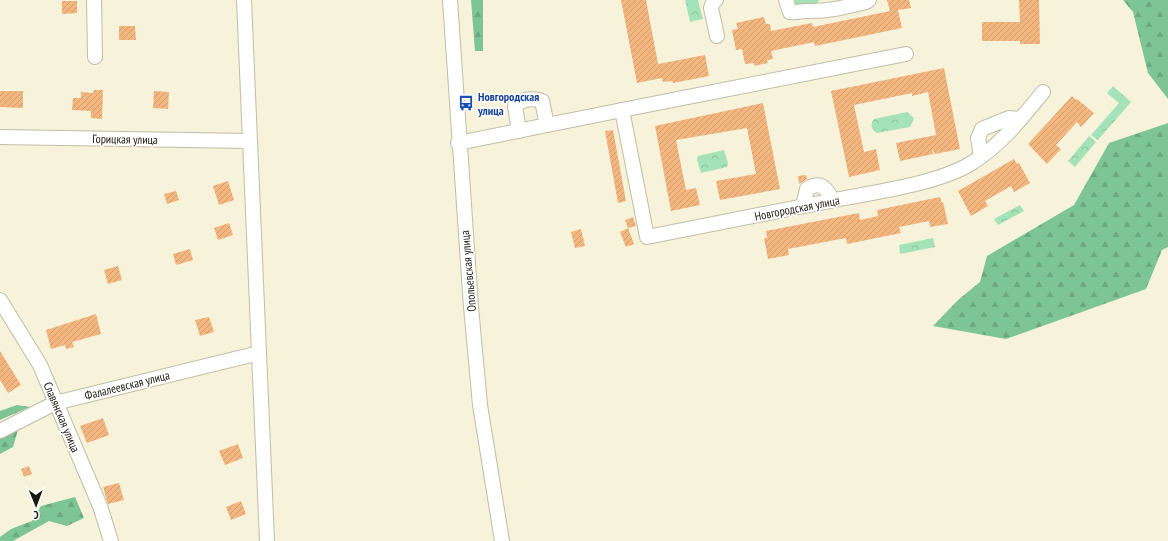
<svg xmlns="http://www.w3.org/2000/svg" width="1168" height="541" viewBox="0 0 1168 541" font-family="'PT Sans Narrow',sans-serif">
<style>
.forest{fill:url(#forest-firs)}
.park{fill:url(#park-crowns)}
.building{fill:url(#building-hatch)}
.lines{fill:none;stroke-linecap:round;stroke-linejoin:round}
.minor-casing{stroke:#c1bda5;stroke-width:16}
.minor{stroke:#fff;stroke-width:14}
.labels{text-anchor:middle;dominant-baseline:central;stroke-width:3.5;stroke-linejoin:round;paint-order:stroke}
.transit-label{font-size:12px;font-weight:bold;fill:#164399;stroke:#fff;text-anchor:start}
.street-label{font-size:12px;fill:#1a180f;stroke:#fff}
</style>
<defs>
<pattern id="forest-firs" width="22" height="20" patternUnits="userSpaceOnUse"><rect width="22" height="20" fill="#7dc595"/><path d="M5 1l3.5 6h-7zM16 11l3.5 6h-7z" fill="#6ba87f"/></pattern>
<pattern id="park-crowns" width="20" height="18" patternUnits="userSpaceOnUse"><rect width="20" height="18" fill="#a4e3b8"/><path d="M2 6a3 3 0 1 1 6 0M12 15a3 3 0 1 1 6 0" fill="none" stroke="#8dc29d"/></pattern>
<pattern id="building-hatch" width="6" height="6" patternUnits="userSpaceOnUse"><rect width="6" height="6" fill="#f3b67f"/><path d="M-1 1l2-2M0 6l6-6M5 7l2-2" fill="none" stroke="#d09c6d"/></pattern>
</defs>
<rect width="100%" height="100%" fill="#f7f3da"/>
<!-- forest -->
<g class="forest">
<polygon points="471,0 483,0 483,51 475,51"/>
<polygon points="1123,0 1168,0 1168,99 1148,73 1133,12"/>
<polygon points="1168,123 1168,247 1162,250 1146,289 1006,339 933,326 958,300 980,282 987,256 1074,205 1109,143"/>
<polygon points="17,405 30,407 0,420 0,411"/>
<polygon points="18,430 13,447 0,454 0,439"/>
<polygon points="75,497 84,518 67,526 49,521 13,541 0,541 0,537 11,529 32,521 41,506"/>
</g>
<!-- park -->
<g class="park">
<polygon points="685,0 698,0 703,19 690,22"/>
<polygon points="791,0 821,0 818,1 818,4 793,9"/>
<polygon points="1113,86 1131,102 1098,140 1091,135 1119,103 1107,93"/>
<path d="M907,112L914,118L910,127L877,133C871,130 870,124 874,119Z"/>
<polygon points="1089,136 1096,142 1075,167 1068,161"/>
<polygon points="724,150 728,163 727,167 701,173 697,160 698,156"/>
<polygon points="1020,205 1024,211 998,225 994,219"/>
<polygon points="933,238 935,247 900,254 899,245"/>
</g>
<!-- building -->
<g class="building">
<polygon points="621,0 646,0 658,64 705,55 709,76 673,83 672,81 663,82 662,78 637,83"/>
<polygon points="887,0 909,0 911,8 898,10 902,28 815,46 814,42 771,51 773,59 767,60 768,63 754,66 754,63 745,64 742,49 736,50 732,30 738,29 736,23 764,17 766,24 770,24 771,31 812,23 813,27 890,11"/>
<polygon points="1019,0 1039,0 1040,44 1020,44 1020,41 982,41 982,22 1020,22"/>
<polygon points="62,1 77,1 77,13 62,14"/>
<polygon points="119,26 135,26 136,40 119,40"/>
<polygon points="944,68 960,149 935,154 932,149 933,154 900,161 896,143 936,135 928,92 912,96 912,93 854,105 864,152 876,149 880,170 849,177 831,91"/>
<polygon points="94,90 103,90 102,119 91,118 91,111 72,110 73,98 81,98 81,92 93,93"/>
<polygon points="0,91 23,91 23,108 0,107"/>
<polygon points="154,91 169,92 168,109 153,108"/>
<polygon points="1072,96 1076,100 1077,99 1094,113 1081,127 1077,122 1056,145 1061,149 1047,164 1028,144"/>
<polygon points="763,103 780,189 720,200 716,181 756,174 747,128 676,140 686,190 696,188 700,205 671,211 655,126"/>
<polygon points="613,130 626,201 618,203 605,131"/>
<polygon points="1014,159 1017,164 1019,163 1030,183 1014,192 1011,186 985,201 988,206 971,216 958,191"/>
<polygon points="806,175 807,179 799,184 798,176"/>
<polygon points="228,181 234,200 219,205 213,186"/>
<polygon points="176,191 179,200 167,204 164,194"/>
<polygon points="940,197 942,203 943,202 948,224 930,227 929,221 899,227 901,233 847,244 846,238 788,249 789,255 768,259 764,238 767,238 766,231 859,213 860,220 878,216 877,210"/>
<polygon points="633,217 636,226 628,228 625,220"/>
<polygon points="229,223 233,235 218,240 214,228"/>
<polygon points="628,228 634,244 626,247 620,232"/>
<polygon points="581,229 585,246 575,248 571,232"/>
<polygon points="190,249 193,260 176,265 173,254"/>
<polygon points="118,266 122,280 108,284 104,270"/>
<polygon points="96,314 101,334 72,342 74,347 66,349 65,345 51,349 46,330"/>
<polygon points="209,317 214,332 200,336 195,320"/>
<polygon points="0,351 21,385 8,393 0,380"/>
<polygon points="103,418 109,435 87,443 80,426"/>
<polygon points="238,444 243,458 225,465 219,451"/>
<polygon points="29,466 32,474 24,477 21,469"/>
<polygon points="119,483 124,500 108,504 103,487"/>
<polygon points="241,501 246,514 231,520 226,507"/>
</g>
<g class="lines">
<defs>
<g id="minor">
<polyline points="94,0 95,57"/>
<polyline points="244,0 267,541"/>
<polyline points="450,0 471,307 480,405 502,541"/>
<polyline points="716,0 713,2 711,8 717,36"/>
<path d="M786,0L790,12C796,13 800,11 806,11C827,12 846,7 866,2L869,0"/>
<polyline points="622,110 906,54"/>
<path d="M519,131L515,106C523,98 532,98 542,101L547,125"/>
<polyline points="0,137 250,141"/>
<path d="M458,143L622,110L647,237C713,224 779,211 845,198C882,191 938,183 970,164C1000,146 1021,119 1043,92"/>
<polyline points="981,156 978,138 982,129 1009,118 1021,119"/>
<path d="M803,206L807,189C822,180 826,189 833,200"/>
<polyline points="0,300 40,365 100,506 111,541"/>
<polyline points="0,431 55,403 259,353"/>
</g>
</defs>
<!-- minor casing -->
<use href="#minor" class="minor-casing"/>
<!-- minor -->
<use href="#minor" class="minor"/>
</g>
<!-- icons -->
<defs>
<symbol id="bus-bare" viewBox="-9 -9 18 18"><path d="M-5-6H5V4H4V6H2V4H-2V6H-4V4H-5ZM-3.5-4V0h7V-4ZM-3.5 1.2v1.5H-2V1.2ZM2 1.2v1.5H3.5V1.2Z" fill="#1a4fb4" stroke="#fff" stroke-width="2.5" paint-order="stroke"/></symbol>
</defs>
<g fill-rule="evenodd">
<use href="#bus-bare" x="455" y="92" width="22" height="22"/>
</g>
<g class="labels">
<!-- transit labels -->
<g class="transit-label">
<text x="478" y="96">Новгородская<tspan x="478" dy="14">улица</tspan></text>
</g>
<!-- street labels -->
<g class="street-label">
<text transform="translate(125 139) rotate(1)">Горицкая улица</text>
<text transform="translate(797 208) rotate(-11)">Новгородская улица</text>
<text transform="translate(468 271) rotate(-95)">Опольевская улица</text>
<text transform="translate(127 385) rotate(-14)">Фалалеевская улица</text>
<text transform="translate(62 417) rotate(67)">Славянская улица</text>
</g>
</g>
<!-- north arrow -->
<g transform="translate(36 505) rotate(179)" stroke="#ffffff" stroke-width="3" paint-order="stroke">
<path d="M0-3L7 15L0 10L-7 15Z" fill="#1a180f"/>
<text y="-6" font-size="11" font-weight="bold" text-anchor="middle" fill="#1a180f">С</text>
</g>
</svg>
